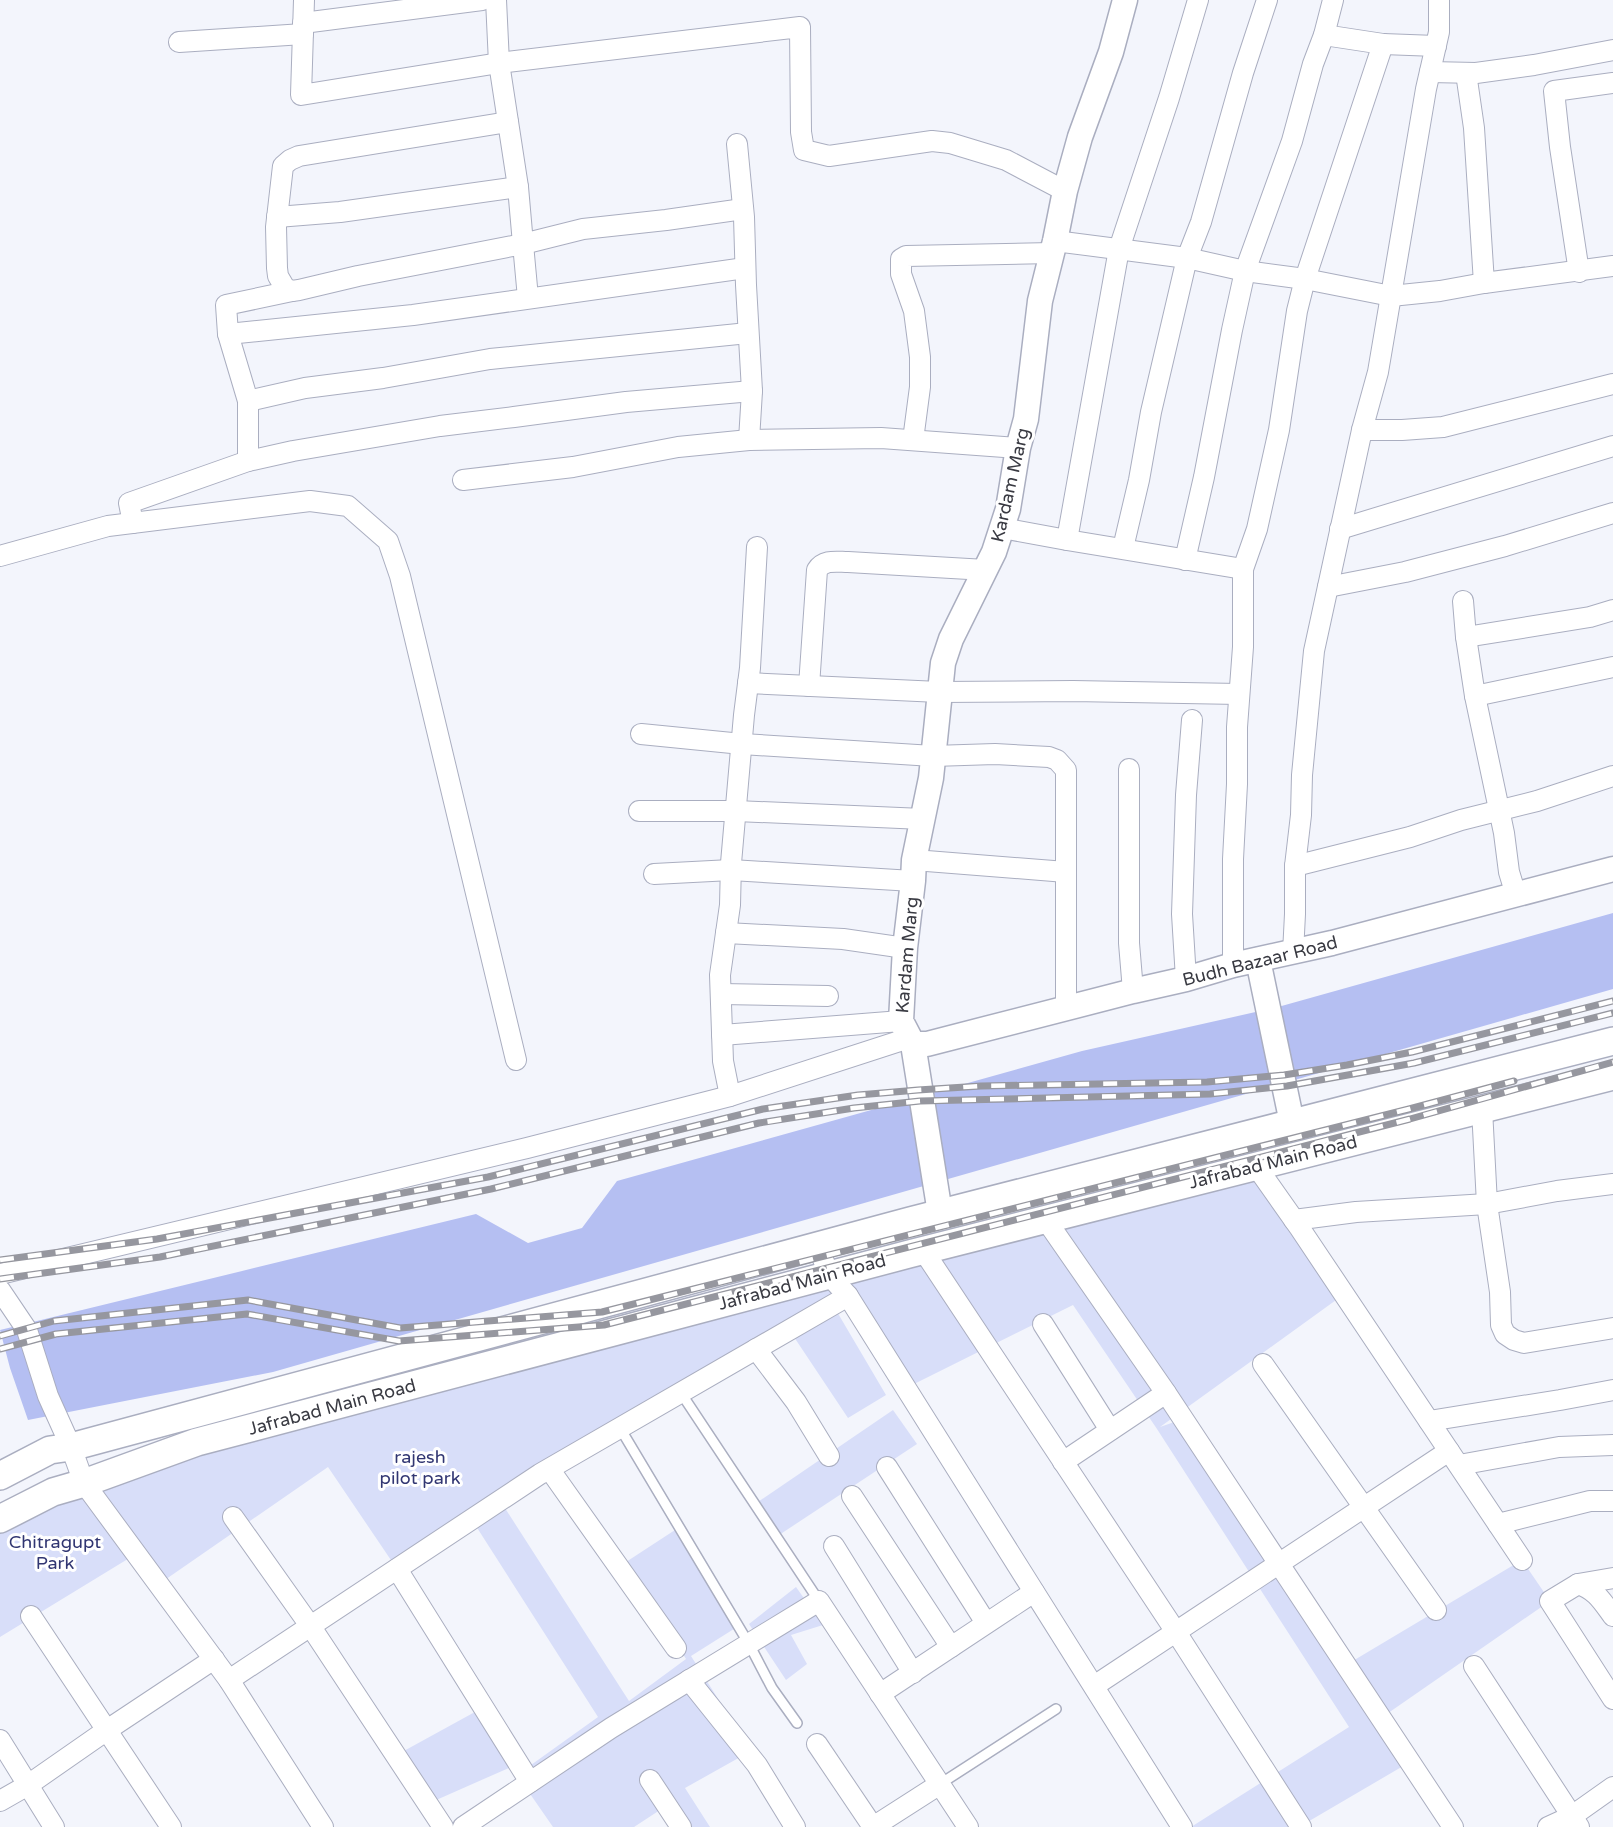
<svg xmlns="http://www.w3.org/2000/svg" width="1613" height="1827" viewBox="0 0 1613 1827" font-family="'Varela Round',sans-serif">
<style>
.green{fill:#d8def9}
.water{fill:#b5bff2}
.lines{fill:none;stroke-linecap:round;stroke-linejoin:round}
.service-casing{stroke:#aaaec0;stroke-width:12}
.minor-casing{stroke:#aaaec0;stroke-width:22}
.tertiary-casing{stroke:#aaaec0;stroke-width:27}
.secondary-casing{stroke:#aaaec0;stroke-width:30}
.service{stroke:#fff;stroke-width:9}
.minor{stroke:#fff;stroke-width:20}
.tertiary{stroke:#fff;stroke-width:24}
.secondary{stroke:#fff;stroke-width:27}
.rail-casing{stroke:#96979f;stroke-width:7}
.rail{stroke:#fff;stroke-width:4.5;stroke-dasharray:14;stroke-linecap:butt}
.labels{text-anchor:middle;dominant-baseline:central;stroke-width:6;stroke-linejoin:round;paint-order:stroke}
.street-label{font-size:18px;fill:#393a42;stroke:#fff}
.park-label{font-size:18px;fill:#313672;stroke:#fff}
</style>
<rect width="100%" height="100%" fill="#f3f5fc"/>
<!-- green -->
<g class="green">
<polygon points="1256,1166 1343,1295 1160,1427 1183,1419 1346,1665 1522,1560 1550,1601 1381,1718 1410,1762 1299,1827 1191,1827 1349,1727 1157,1429 1073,1305 906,1388 846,1297 833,1305 886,1395 848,1418 790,1331 503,1505 629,1701 686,1659 626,1562 675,1530 737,1627 691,1656 751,1751 685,1788 710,1827 672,1827 660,1810 634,1827 553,1827 517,1775 598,1717 474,1523 397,1569 328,1467 159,1584 136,1554 0,1637 0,1534 84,1485"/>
<polygon points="893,1410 917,1444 776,1537 755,1504"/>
<polygon points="796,1587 823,1625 791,1635 807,1664 786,1680 749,1624"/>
<polygon points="484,1707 520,1763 434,1801 402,1752"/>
</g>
<!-- water -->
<polygon class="water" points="1613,913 1613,989 273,1372 28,1420 10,1368 0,1330 476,1214 528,1243 582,1228 617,1181 1082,1051 1278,1007"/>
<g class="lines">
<defs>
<g id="service">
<polyline points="681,1393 819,1601"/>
<polyline points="620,1428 749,1644 772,1688 797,1723"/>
<polyline points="940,1784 1056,1709"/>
</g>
<g id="minor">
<polyline points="304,0 301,95 499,63 800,27 801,132 804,150 829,156 932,141 950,143 1006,160 1065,191"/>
<polyline points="496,0 499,63 518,187 523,244 583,229 666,220 743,209"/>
<polyline points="303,23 482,0"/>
<polyline points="179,42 303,34"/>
<polyline points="1383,44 1436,46"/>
<polyline points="1430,72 1476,73 1534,65 1613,50"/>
<polyline points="1466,73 1474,128 1484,283"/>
<polyline points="508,122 299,156 290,160 283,166 276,227 277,268 278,276 285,288 292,291 299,290 358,276 523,244 528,298"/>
<polyline points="737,144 744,217 746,285 752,391 749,440"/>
<polyline points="277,217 340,212 518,187"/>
<polyline points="1055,241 1187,258 1201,222 1243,73 1267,0"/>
<polyline points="1579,272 1560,147 1554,91 1613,83"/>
<polyline points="228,334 413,315 745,268"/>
<polyline points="248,401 305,388 383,378 490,359 748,333"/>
<polyline points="1362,430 1402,430 1443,427 1613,384"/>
<polyline points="913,440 920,387 920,357 914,311 901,274 901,259 906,256 1052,253"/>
<polyline points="248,461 293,451 440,426 514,417 626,402 752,391"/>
<polyline points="463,480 573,467 678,447 749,440 881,438 1018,448"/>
<polyline points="133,523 129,503 248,461 248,401 228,334 226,305 292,291"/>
<polyline points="1002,528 1067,540 1243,569"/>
<polyline points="1340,529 1613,446"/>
<polyline points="1067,540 1119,249 1169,98 1198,0"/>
<polyline points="1123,548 1139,480 1151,412 1187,258 1245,271 1305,279 1391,296 1440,291 1484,283 1613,266"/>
<polyline points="0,556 108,526 310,501 348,506 388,541 400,576 516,1060"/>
<polyline points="1185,560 1204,477 1232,330 1245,271 1292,141 1313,64 1324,35 1333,0"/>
<polyline points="1328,587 1405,572 1505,546 1613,513"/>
<polyline points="1463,601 1466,637 1475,696 1504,833 1509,872 1516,895"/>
<polyline points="1466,637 1590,617 1613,610"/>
<polyline points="748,683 939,692 1073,691 1239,694"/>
<path d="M809,686L817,570C824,559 837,562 848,562L986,570"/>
<polyline points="1475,696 1613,667"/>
<polyline points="641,734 742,744 933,756 995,754 1049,757 1057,760 1066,770 1066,1008"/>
<polyline points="1129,769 1129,943 1133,991"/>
<polyline points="639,811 736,811 923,819"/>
<polyline points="914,860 1066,872"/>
<polyline points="1295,866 1410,837 1461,820 1537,801 1613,776"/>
<polyline points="654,874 731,870 913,881"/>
<polyline points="726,933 843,939 905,948"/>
<polyline points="1293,953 1295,914 1295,866 1301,815 1302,775 1314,651 1362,430 1378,372 1426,89 1439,32 1439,0"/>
<polyline points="1233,965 1233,859 1237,784 1237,727 1243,647 1243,569 1257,529 1279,430 1297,311 1305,279 1383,44 1324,35"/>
<polyline points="1186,979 1182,914 1186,795 1192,720"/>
<polyline points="721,994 828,996"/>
<polyline points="722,1035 901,1021"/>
<polyline points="730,1096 723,1061 720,975 730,905 731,863 744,715 750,668 757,547"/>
<polyline points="1482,1109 1487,1204 1500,1292 1501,1325 1505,1334 1514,1340 1524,1343 1613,1328"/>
<polyline points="1256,1166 1299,1227 1522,1560"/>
<polyline points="1046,1220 1166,1393 1453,1827"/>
<polyline points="1294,1220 1356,1212 1487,1204 1557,1191 1613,1184"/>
<polyline points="818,1246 829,1275 848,1296 1182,1827"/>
<polyline points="923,1250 1176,1632 1301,1827"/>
<polyline points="0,1274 527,1148 730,1096 909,1038"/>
<polyline points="0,1290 27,1330 48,1396 71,1447 84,1483 229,1680 323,1827"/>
<polyline points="1043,1324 1110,1430"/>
<polyline points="756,1349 796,1402 829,1456"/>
<polyline points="1263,1364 1436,1610"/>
<polyline points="1429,1421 1560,1400 1613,1390"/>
<polyline points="1063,1462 1166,1393"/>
<polyline points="1459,1465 1559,1447 1613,1445"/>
<polyline points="887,1467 986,1623"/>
<polyline points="550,1470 676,1648"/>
<polyline points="852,1496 951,1647"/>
<polyline points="233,1517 311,1627 443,1827"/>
<polyline points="1498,1524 1590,1501 1613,1501"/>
<polyline points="834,1546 913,1673"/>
<polyline points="397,1569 530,1782"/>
<polyline points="1578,1584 1613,1578"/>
<polyline points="31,1616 171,1827"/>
<path d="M1613,1616C1602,1601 1596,1590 1578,1584L1550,1601L1613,1699"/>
<polyline points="1474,1666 1579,1827"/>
<polyline points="229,1680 540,1474 848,1296"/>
<polyline points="689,1680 757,1765 795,1827"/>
<polyline points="1094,1686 1449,1451"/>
<polyline points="880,1694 1034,1592"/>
<polyline points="0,1740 54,1827"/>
<polyline points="817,1744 873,1827"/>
<polyline points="650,1780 681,1827"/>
<polyline points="0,1801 28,1785 107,1730 214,1659"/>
<polyline points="463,1827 611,1728 819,1601 968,1827"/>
<polyline points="873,1827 940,1784"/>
<polyline points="1548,1827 1572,1816 1613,1787"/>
</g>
<g id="tertiary">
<polyline points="1125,0 1111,52 1080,137 1065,191 1055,241 1040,301 1026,419 1018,448 1008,509 994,552 951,639 943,663 931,778 914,860 913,881 905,948 901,1021 913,1044 927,1044 1133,991 1186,979 1233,965 1332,943 1613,869"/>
<polyline points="1258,960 1292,1123"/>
<polyline points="913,1044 940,1213"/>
</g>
<g id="secondary">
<polyline points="0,1476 50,1450 71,1447 910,1221 1613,1041"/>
<polyline points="0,1519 53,1492 84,1483 197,1442 909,1254 1613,1076"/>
</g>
</defs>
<!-- service casing -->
<use href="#service" class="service-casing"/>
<!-- minor casing -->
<use href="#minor" class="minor-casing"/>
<!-- tertiary casing -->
<use href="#tertiary" class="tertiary-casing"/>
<!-- secondary casing -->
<use href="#secondary" class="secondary-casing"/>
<!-- service -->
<use href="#service" class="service"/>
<!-- minor -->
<use href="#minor" class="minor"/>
<!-- tertiary -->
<use href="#tertiary" class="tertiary"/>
<!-- secondary -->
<use href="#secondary" class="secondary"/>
<defs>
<g id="rail">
<polyline points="0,1260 157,1239 488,1177 763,1109 858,1095 918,1090 981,1086 1207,1082 1284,1075 1347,1065 1412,1052 1613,1001"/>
<polyline points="0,1279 160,1257 491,1189 759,1123 854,1108 920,1101 1210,1094 1287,1086 1414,1063 1613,1013"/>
<polyline points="0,1336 54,1321 248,1300 400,1328 602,1312 1409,1109 1514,1081"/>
<polyline points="0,1349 56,1334 247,1314 399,1341 604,1325 1410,1119 1613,1062"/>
</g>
</defs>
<!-- rail casing -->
<use href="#rail" class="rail-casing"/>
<!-- rail -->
<use href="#rail" class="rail"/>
</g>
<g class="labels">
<!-- street labels -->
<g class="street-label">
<text transform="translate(1010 485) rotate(-77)">Kardam Marg</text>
<text transform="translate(907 955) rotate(-85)">Kardam Marg</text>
<text transform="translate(1260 961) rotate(-14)">Budh Bazaar Road</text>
<text transform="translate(1273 1162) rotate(-14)">Jafrabad Main Road</text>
<text transform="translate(802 1282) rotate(-15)">Jafrabad Main Road</text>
<text transform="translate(332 1407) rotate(-15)">Jafrabad Main Road</text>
</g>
<!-- park labels -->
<g class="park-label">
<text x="420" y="1457">rajesh<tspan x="420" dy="21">pilot park</tspan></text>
<text x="55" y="1542">Chitragupt<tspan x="55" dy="21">Park</tspan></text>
</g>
</g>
</svg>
